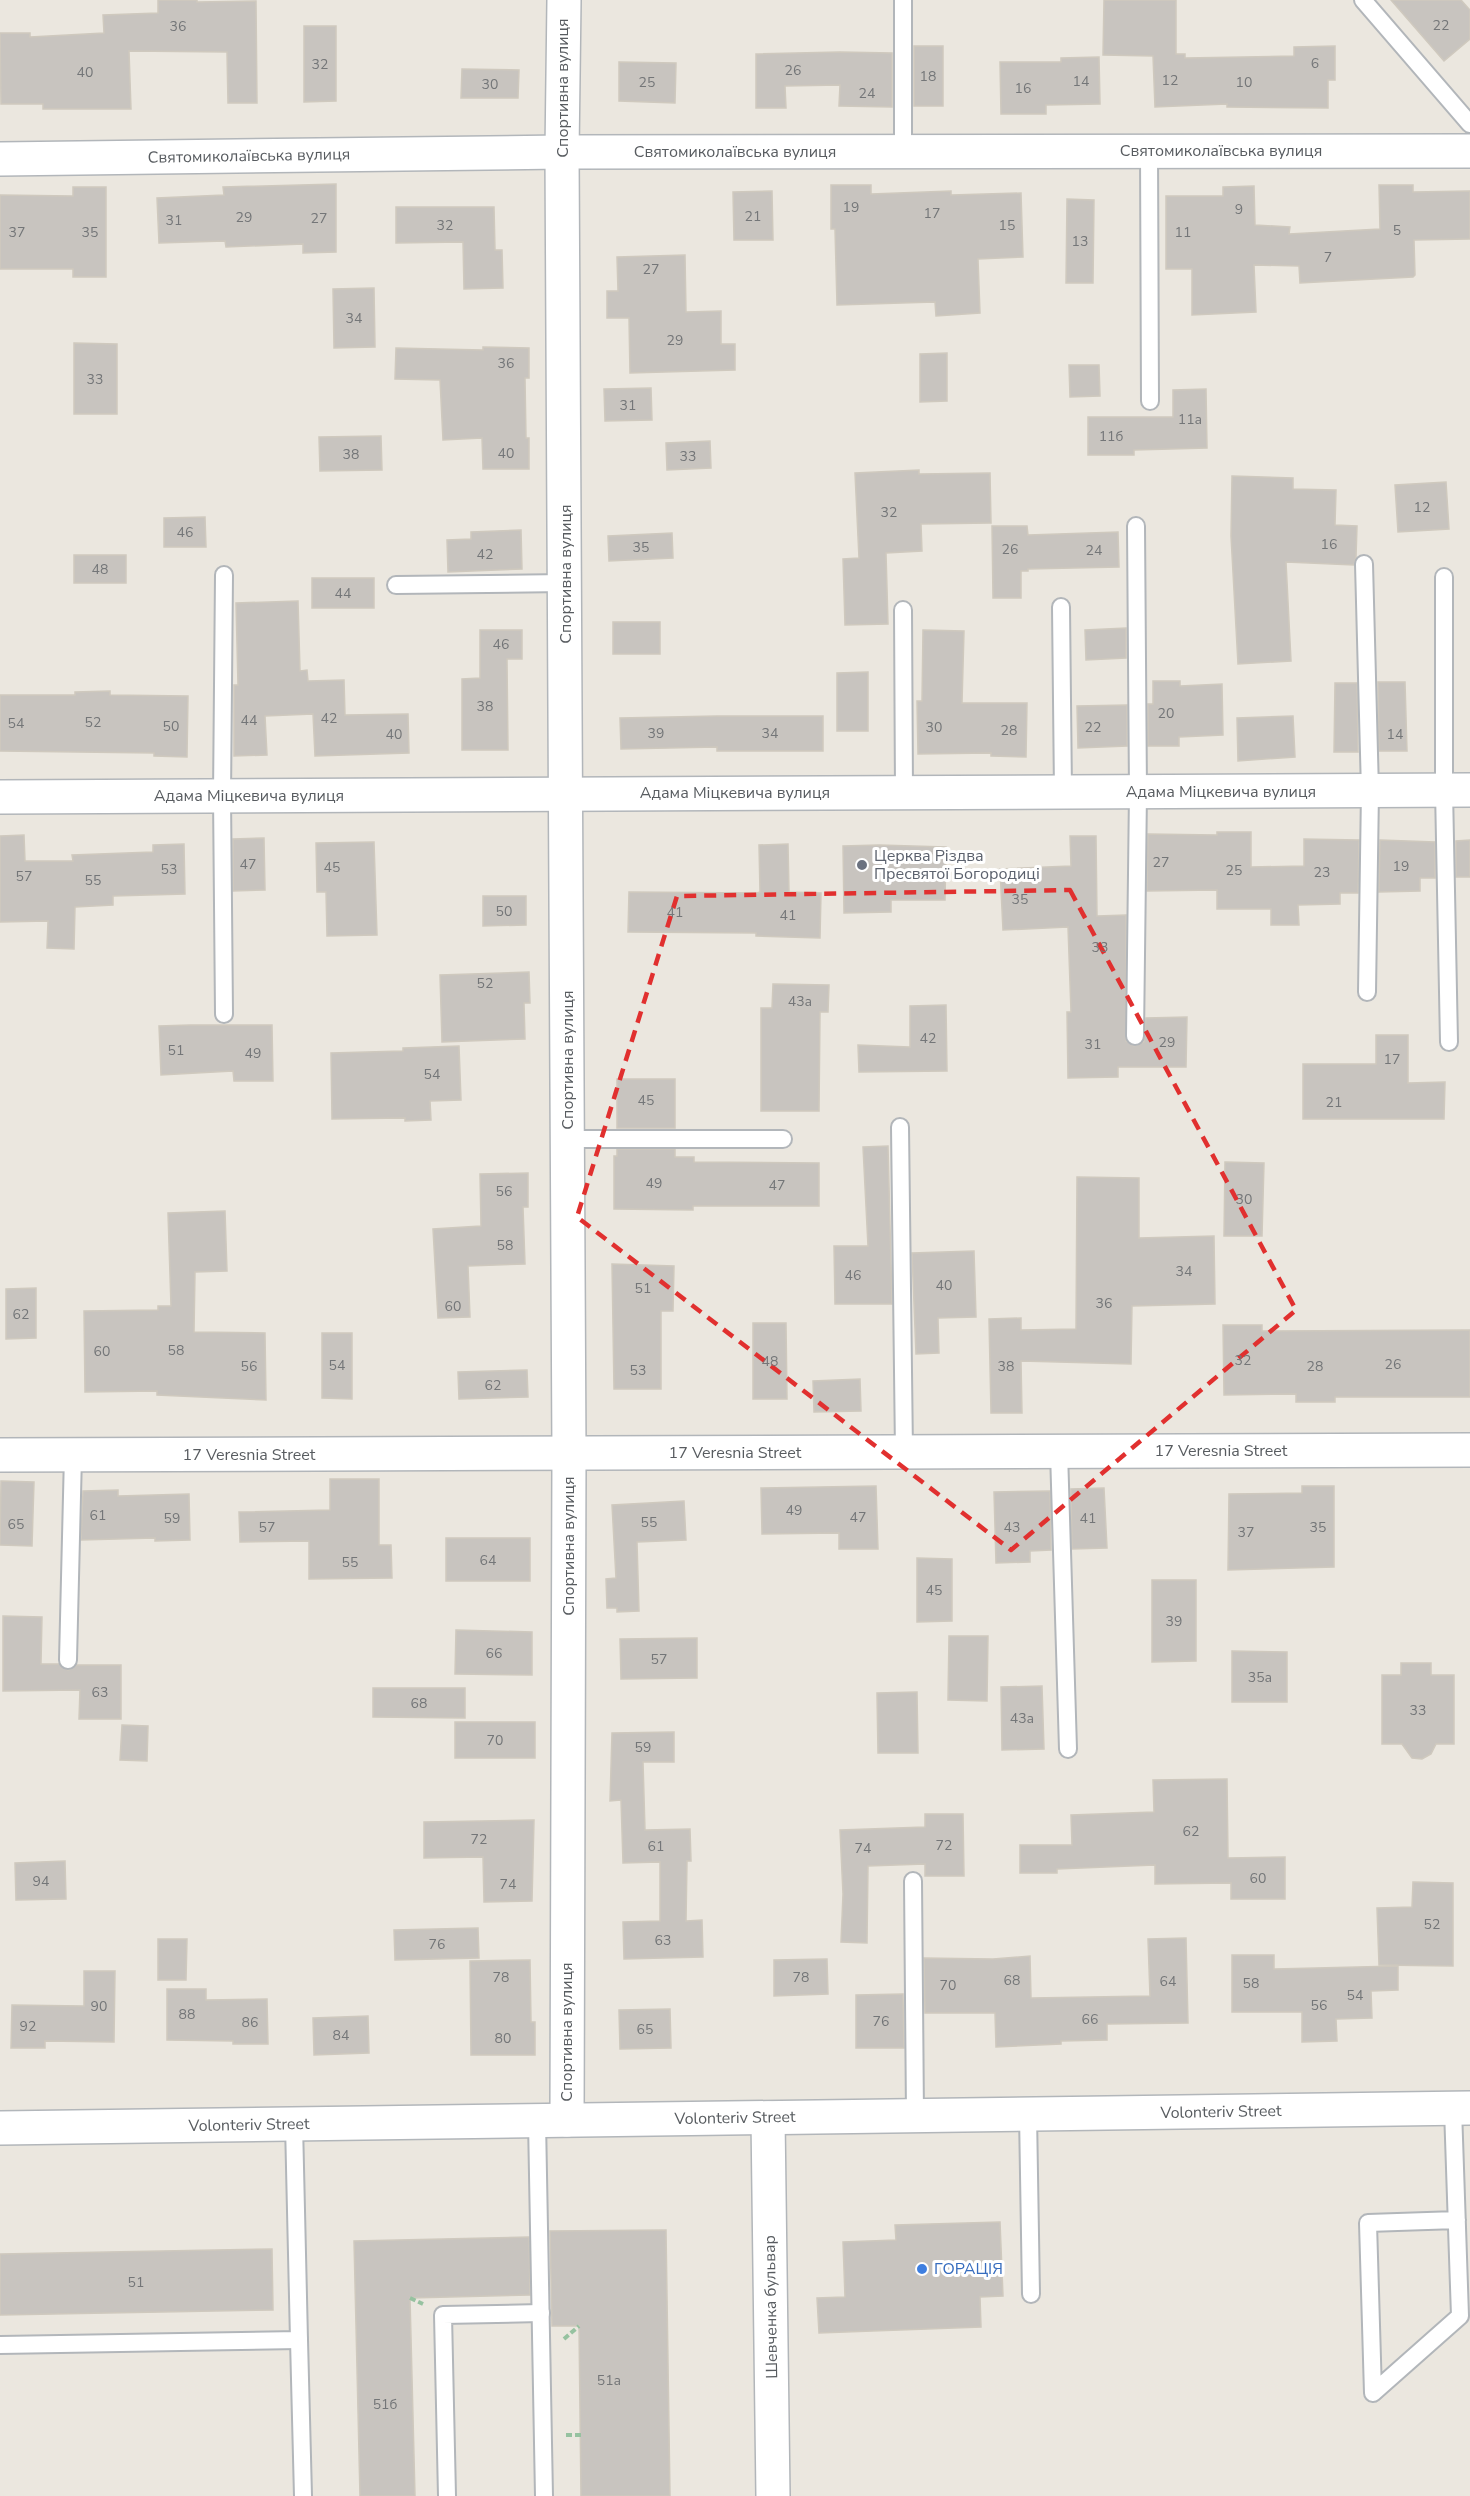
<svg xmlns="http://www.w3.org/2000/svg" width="1470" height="2496" viewBox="0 0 1470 2496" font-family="'Nunito Sans',sans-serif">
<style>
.building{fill:#c8c4bf;stroke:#cfc9be;stroke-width:1.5}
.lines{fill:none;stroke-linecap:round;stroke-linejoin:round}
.service-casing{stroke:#b2b6ba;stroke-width:20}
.minor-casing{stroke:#b2b6ba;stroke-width:36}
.tertiary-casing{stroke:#b2b6ba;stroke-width:36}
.path{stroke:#96c2a0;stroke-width:4;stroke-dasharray:6 3;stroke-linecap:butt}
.service{stroke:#fff;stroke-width:16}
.minor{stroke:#fff;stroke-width:33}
.tertiary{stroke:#fff;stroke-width:33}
.marked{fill:none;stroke:#e1302f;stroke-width:4.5;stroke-dasharray:12 8;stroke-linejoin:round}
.worship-dot{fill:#6b7280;stroke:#fff;stroke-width:2}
.shop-dot{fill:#3f7fe0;stroke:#fff;stroke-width:2}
.labels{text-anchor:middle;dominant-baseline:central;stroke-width:6;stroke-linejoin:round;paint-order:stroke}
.number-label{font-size:14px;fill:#747678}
.street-label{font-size:16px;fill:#585c60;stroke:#fff}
.worship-label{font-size:16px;fill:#5b616d;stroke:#fff;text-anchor:start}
.shop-label{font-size:16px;fill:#366cbe;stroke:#fff;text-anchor:start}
</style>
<rect width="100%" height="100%" fill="#ebe7df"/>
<!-- building -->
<g class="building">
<polygon points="158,0 197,0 197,2 256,1 257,103 228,103 227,52 129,51 131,109 43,109 43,104 1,104 0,33 30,33 30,37 104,33 103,15 158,13"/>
<polygon points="1104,0 1176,0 1176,54 1185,54 1185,58 1294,56 1294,47 1335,46 1335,80 1328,80 1328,108 1227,107 1227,104 1155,107 1153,56 1103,55"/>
<polygon points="1391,0 1461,0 1470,10 1470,39 1444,61"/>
<polygon points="304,26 336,26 336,101 304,102"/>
<rect x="914" y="46" width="29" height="60"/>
<polygon points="840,52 892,53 892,107 839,106 840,85 785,86 786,108 756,108 756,54"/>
<polygon points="1099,57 1100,104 1046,105 1046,114 1001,114 1000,62 1061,62 1061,58"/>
<polygon points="619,62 676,63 675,103 619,101"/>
<polygon points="462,69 519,70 518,98 461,98"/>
<polygon points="336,184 336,252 303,253 303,244 226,247 225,241 159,243 157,198 224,195 223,187"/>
<polygon points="831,185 871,185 871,194 951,191 951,195 1021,193 1023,257 978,259 980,313 936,316 935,302 837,305 835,229 831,229"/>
<polygon points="1379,185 1413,185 1413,192 1470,191 1470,239 1414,240 1415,275 1413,277 1300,283 1299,266 1254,265 1256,312 1192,315 1192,269 1166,269 1166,196 1223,196 1223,187 1254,186 1255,225 1290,227 1289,234 1380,229"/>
<polygon points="73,187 106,187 106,277 73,277 73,269 0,269 0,195 73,196"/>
<polygon points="772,191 773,240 734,240 733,192"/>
<polygon points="1067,199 1094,200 1093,283 1066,283"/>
<polygon points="396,207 494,207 495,250 502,250 503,288 464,289 463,242 396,243"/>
<polygon points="685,255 686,312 721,311 721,344 735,344 735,370 630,373 629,318 607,318 607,291 618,291 617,257"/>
<polygon points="374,288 375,347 334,348 333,289"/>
<polygon points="74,343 117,344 117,414 74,414"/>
<polygon points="483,347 529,348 529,378 525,378 526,438 529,438 529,469 483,469 482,438 443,440 440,380 395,379 396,348 483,350"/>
<polygon points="947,353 947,401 920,402 920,354"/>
<polygon points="1069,365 1099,365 1100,396 1070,397"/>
<polygon points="651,388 652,420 605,421 604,389"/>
<polygon points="1206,389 1207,448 1134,450 1134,455 1088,455 1088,417 1173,417 1173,390"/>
<polygon points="381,436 382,470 320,471 319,437"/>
<polygon points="710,441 711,468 667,470 666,443"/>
<polygon points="919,470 919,474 990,473 991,523 921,524 922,551 886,553 888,624 845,625 843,559 859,558 855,473"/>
<polygon points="1232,476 1293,478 1293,489 1336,490 1335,525 1357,526 1356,557 1354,565 1286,562 1291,661 1238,664 1231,536"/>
<polygon points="1446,482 1449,529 1398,532 1395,485"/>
<polygon points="205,517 206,547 164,547 164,518"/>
<polygon points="992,526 1027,526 1028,535 1118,532 1119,567 1028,569 1028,571 1021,571 1021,598 993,598"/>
<polygon points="521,530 522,569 448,572 447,540 471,539 471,532"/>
<polygon points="672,533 673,558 609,561 608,536"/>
<rect x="74" y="555" width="52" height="28"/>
<rect x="312" y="578" width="62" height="30"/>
<polygon points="298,601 300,671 307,670 308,681 344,680 345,715 408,714 409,753 315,756 313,714 265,716 267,755 234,756 234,685 238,685 236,603"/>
<rect x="613" y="622" width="47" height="32"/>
<polygon points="1126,628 1126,658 1086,660 1085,630"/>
<polygon points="480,630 522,630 522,659 507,659 508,750 462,750 462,679 480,678"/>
<polygon points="923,630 964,631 962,703 1027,703 1026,757 991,756 991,753 918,754 917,701 922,701"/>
<polygon points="868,672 868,731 837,731 837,673"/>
<polygon points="1153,681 1180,681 1180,686 1222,684 1223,735 1179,737 1179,746 1148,746 1148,704 1153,704"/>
<polygon points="1378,682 1405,682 1407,751 1379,751"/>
<polygon points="1335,683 1357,683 1358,752 1334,752"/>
<polygon points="110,691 110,695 188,696 187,757 154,756 154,753 0,751 0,695 75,695 75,692"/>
<polygon points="1127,705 1127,746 1078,748 1077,706"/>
<polygon points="717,716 823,716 823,751 717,751 717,747 621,749 620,718"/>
<polygon points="1293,716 1295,757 1238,761 1237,718"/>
<polygon points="1217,832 1251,832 1251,867 1304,866 1304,839 1359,840 1358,893 1340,893 1340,904 1298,905 1299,925 1271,925 1271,909 1217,909 1217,890 1147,891 1148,834 1217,835"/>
<polygon points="24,835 25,861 73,861 72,855 153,852 153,845 184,844 185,894 113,896 113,905 75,907 74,949 47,948 48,921 0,922 0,836"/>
<polygon points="1070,836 1096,836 1097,916 1126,915 1126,1041 1134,1046 1144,1042 1146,1018 1187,1017 1186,1067 1118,1067 1118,1077 1068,1078 1067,1012 1071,1012 1068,927 1003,930 1000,869 1071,866"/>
<polygon points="264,838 265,890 233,891 233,839"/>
<polygon points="1380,840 1435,842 1435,878 1420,878 1420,891 1379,892"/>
<polygon points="1470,840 1470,877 1456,877 1456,841"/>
<polygon points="374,842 377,935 327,936 326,892 317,892 316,843"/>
<polygon points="788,844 789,892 821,893 820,938 756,936 756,933 628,932 629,892 757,893 760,892 759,845"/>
<polygon points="879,845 946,847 945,900 891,900 891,912 844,913 843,846"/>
<polygon points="483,896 526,896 526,925 483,926"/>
<polygon points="529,972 530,1003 524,1003 525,1039 442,1042 440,975"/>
<polygon points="773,984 829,985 828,1012 820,1012 819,1111 761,1111 761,1008 772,1008"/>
<polygon points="946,1005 947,1071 859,1072 858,1045 910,1047 910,1006"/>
<polygon points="190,1025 272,1025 273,1081 234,1081 233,1071 161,1075 159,1026"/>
<polygon points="1376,1035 1408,1035 1408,1083 1445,1082 1444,1119 1303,1119 1303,1064 1376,1064"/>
<polygon points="459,1046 461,1100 430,1101 431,1120 405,1121 405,1118 332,1119 331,1053 403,1051 403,1048"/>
<rect x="617" y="1079" width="58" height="49"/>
<polygon points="888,1146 892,1304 835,1304 834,1246 868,1246 863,1147"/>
<polygon points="617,1149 675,1149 675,1157 694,1157 694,1162 819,1163 819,1206 693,1206 693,1210 614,1209 614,1156 617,1156"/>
<polygon points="1225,1162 1264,1163 1262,1236 1224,1236"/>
<polygon points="528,1173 528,1207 523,1207 525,1264 468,1266 470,1317 438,1318 433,1229 481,1226 480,1174"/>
<polygon points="1077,1177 1139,1178 1139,1238 1214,1236 1215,1304 1132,1306 1131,1364 1021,1361 1022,1413 991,1413 989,1319 1021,1318 1021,1330 1076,1329"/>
<polygon points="225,1211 227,1271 195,1272 194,1332 265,1333 266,1400 157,1395 157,1391 85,1392 84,1311 158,1310 158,1306 171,1306 168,1213"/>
<polygon points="974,1251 976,1317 938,1318 939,1353 916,1354 912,1253"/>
<polygon points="612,1264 674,1266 673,1311 661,1311 661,1389 614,1389"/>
<polygon points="36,1288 36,1338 6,1339 6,1289"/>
<polygon points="753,1323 786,1323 787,1399 753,1399"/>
<polygon points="1223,1325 1262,1325 1262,1331 1470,1330 1470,1397 1335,1397 1335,1402 1296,1402 1296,1394 1224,1395"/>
<polygon points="322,1333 352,1333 352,1399 322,1398"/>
<polygon points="527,1370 528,1397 459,1399 458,1372"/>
<polygon points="860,1379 861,1411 814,1412 813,1381"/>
<polygon points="330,1479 379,1479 379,1545 391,1545 392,1578 309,1579 309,1541 240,1542 239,1512 330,1510"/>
<polygon points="1,1481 34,1482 32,1546 0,1545"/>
<polygon points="876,1486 878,1549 839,1549 839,1533 762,1534 761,1488"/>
<polygon points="1302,1486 1334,1486 1334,1567 1228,1570 1229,1494 1302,1493"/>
<polygon points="1104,1488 1107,1548 1072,1549 1071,1489"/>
<polygon points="118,1490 118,1496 189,1494 190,1540 155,1541 155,1538 81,1540 83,1491"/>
<polygon points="1050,1491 1051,1550 1030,1551 1030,1562 996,1563 994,1492"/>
<polygon points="684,1501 686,1540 637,1542 639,1611 617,1612 617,1608 607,1608 606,1579 616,1578 612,1505"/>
<rect x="446" y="1538" width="84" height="43"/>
<polygon points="917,1558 952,1559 952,1621 917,1622"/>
<polygon points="1152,1580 1196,1580 1196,1661 1152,1662"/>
<polygon points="3,1616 42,1617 41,1664 59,1664 68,1670 77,1665 121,1665 121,1719 79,1719 80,1690 3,1691"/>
<polygon points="456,1630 532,1632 532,1675 455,1674"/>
<polygon points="949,1636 988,1636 987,1701 948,1700"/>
<polygon points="697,1638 697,1678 621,1679 620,1639"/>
<polygon points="1232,1651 1287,1652 1287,1702 1232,1702"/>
<polygon points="1401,1663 1431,1663 1431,1675 1454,1675 1454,1744 1436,1744 1431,1754 1422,1759 1412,1758 1402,1744 1382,1744 1382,1675 1401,1675"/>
<polygon points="1042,1686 1044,1749 1002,1750 1001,1687"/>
<polygon points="373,1688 465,1688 465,1718 373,1717"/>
<polygon points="917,1692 918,1753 878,1753 877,1693"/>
<rect x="455" y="1722" width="80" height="36"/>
<polygon points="122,1725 148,1726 147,1761 120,1760"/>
<polygon points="674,1732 674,1762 643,1762 645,1830 690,1829 691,1861 687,1861 686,1921 702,1920 703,1957 624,1959 623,1922 660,1921 660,1862 623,1863 621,1800 610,1801 612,1733"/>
<polygon points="1227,1779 1228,1858 1285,1857 1285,1899 1231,1899 1231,1883 1155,1884 1155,1865 1057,1869 1057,1873 1020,1873 1020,1845 1072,1845 1071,1815 1154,1812 1153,1780"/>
<polygon points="925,1814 963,1814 964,1876 925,1876 925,1864 868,1866 867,1943 841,1942 843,1894 840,1830 925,1827"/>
<polygon points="534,1820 532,1901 484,1902 483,1857 424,1858 424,1822"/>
<polygon points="65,1861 66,1899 16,1900 15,1863"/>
<polygon points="1413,1882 1453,1883 1453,1966 1379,1965 1377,1908 1412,1907"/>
<polygon points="478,1928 479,1958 395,1960 394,1930"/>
<polygon points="1186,1938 1188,2023 1107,2024 1107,2040 1061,2041 1061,2044 996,2047 995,2013 925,2013 924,1958 993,1959 1030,1956 1031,1998 1150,1996 1148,1939"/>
<polygon points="158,1939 187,1939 186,1980 158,1980"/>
<polygon points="1232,1955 1274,1955 1274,1969 1398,1966 1398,1990 1371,1991 1372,2018 1336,2019 1337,2041 1302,2042 1302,2012 1232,2012"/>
<polygon points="827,1959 828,1994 774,1996 774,1960"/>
<polygon points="530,1960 531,2022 535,2022 535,2055 471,2055 470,1961"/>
<polygon points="84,1971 115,1971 114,2042 45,2041 45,2048 11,2048 12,2005 84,2006"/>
<polygon points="167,1989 206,1989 206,2000 267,1999 268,2044 233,2044 233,2041 167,2040"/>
<polygon points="903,1994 904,2048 856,2048 856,1995"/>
<polygon points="670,2009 671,2048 620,2049 619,2010"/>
<polygon points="368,2016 369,2053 314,2055 313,2018"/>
<polygon points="1000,2222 1003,2296 980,2297 981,2327 819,2333 817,2298 845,2297 843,2242 896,2240 895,2225"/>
<polygon points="666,2230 670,2496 581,2496 579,2326 552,2326 550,2231"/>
<polygon points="529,2237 530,2295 410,2298 415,2496 360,2496 354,2241"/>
<polygon points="272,2249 273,2310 0,2315 0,2254"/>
</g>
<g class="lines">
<defs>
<g id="service">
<polyline points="1363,0 1470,124"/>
<polyline points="903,151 903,0"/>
<polyline points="1149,151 1150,401"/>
<polyline points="1364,564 1370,791 1367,992"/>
<polyline points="224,575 222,796 224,1014"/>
<polyline points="1444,577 1444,790 1449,1042"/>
<polyline points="396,585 566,583"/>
<polyline points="1061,607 1063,792"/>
<polyline points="903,610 904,793"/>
<polyline points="1135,1036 1138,792 1136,526"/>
<polyline points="900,1127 904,1452"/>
<polyline points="568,1139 783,1139"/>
<polyline points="1059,1452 1068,1749"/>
<polyline points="68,1660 73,1455"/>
<polyline points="913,1881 915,2116"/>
<polyline points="1453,2109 1460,2316 1373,2393 1368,2223 1457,2220"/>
<polyline points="1028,2114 1031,2294"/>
<polyline points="537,2121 544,2496"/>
<polyline points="299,2340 303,2496"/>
<polyline points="0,2345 299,2340 294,2124"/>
<polyline points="447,2496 443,2315 541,2313"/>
</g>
<g id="minor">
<polyline points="564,0 562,152 569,1454 567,2120"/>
<polyline points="0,159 562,152 1470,151"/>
<polyline points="0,797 1470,790"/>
<polyline points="0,1455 1470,1450"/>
<polyline points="768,2118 773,2496"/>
</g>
<polyline id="tertiary" points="0,2128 1470,2108"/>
</defs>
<!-- service casing -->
<use href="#service" class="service-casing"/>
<!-- minor casing -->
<use href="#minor" class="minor-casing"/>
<!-- tertiary casing -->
<use href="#tertiary" class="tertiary-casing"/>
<!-- path -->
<g class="path">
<polyline points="410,2298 423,2304"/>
<polyline points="564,2339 579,2326"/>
<polyline points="566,2435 581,2435"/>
</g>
<!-- service -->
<use href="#service" class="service"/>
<!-- minor -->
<use href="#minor" class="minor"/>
<!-- tertiary -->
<use href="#tertiary" class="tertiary"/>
</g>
<!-- marked area -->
<path class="marked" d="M1070,890L1296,1310L1011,1550L577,1217L677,896Z"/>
<!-- markers -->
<circle class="worship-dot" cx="862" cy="865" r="6"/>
<circle class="shop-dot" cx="922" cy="2269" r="6"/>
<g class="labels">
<!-- number labels -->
<g class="number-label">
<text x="1441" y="25">22</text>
<text x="178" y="26">36</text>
<text x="1315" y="63">6</text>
<text x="320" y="64">32</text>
<text x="793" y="70">26</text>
<text x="85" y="72">40</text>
<text x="928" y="76">18</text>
<text x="1170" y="80">12</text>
<text x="1081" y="81">14</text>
<text x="647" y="82">25</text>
<text x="1244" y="82">10</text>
<text x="490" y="84">30</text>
<text x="1023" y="88">16</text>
<text x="867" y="93">24</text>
<text x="851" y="207">19</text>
<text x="1239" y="209">9</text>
<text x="932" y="213">17</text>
<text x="753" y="216">21</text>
<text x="244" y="217">29</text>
<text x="319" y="218">27</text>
<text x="174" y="220">31</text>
<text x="445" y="225">32</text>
<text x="1007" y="225">15</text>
<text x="1397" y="230">5</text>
<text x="17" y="232">37</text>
<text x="90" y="232">35</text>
<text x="1183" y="232">11</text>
<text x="1080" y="241">13</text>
<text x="1328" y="257">7</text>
<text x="651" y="269">27</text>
<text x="354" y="318">34</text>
<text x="675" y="340">29</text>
<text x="506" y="363">36</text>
<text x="95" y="379">33</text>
<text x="628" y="405">31</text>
<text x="1190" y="419">11а</text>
<text x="1111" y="436">11б</text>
<text x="506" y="453">40</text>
<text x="351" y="454">38</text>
<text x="688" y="456">33</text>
<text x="1422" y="507">12</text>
<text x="889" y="512">32</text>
<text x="185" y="532">46</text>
<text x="1329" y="544">16</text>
<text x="641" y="547">35</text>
<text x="1010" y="549">26</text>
<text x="1094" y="550">24</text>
<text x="485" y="554">42</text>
<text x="100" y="569">48</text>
<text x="343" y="593">44</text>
<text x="501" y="644">46</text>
<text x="485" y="706">38</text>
<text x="1166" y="713">20</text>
<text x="329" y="718">42</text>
<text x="249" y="720">44</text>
<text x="93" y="722">52</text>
<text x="16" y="723">54</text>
<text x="171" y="726">50</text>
<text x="934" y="727">30</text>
<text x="1093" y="727">22</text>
<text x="1009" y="730">28</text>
<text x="656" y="733">39</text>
<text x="770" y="733">34</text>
<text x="394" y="734">40</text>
<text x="1395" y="734">14</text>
<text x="1161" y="862">27</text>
<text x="248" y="864">47</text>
<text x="1401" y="866">19</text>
<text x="332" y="867">45</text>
<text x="169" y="869">53</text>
<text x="1234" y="870">25</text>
<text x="1322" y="872">23</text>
<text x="24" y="876">57</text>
<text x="93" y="880">55</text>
<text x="1020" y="899">35</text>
<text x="504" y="911">50</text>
<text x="675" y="912">41</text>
<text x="788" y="915">41</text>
<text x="1100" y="947">33</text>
<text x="485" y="983">52</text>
<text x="800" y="1001">43а</text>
<text x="928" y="1038">42</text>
<text x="1167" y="1042">29</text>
<text x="1093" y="1044">31</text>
<text x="176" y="1050">51</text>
<text x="253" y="1053">49</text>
<text x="1392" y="1059">17</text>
<text x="432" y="1074">54</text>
<text x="646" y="1100">45</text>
<text x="1334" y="1102">21</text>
<text x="654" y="1183">49</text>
<text x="777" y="1185">47</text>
<text x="504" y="1191">56</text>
<text x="1244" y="1199">30</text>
<text x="505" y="1245">58</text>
<text x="1184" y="1271">34</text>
<text x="853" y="1275">46</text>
<text x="944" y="1285">40</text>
<text x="643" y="1288">51</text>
<text x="1104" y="1303">36</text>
<text x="453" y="1306">60</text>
<text x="21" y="1314">62</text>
<text x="176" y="1350">58</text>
<text x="102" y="1351">60</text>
<text x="1243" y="1360">32</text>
<text x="770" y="1361">48</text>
<text x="1393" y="1364">26</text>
<text x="337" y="1365">54</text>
<text x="249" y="1366">56</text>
<text x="1006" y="1366">38</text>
<text x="1315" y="1366">28</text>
<text x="638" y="1370">53</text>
<text x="493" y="1385">62</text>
<text x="794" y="1510">49</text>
<text x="98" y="1515">61</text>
<text x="858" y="1517">47</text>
<text x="172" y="1518">59</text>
<text x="1088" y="1518">41</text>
<text x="649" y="1522">55</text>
<text x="16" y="1524">65</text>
<text x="267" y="1527">57</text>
<text x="1012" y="1527">43</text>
<text x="1318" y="1527">35</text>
<text x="1246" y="1532">37</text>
<text x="488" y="1560">64</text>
<text x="350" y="1562">55</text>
<text x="934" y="1590">45</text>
<text x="1174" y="1621">39</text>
<text x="494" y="1653">66</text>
<text x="659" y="1659">57</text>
<text x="1260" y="1677">35а</text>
<text x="100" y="1692">63</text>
<text x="419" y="1703">68</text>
<text x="1418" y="1710">33</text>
<text x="1022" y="1718">43а</text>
<text x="495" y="1740">70</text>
<text x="643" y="1747">59</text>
<text x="1191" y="1831">62</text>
<text x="479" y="1839">72</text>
<text x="944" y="1845">72</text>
<text x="656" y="1846">61</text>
<text x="863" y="1848">74</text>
<text x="1258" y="1878">60</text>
<text x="41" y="1881">94</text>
<text x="508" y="1884">74</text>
<text x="1432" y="1924">52</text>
<text x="663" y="1940">63</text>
<text x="437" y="1944">76</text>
<text x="501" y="1977">78</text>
<text x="801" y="1977">78</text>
<text x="1012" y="1980">68</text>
<text x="1168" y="1981">64</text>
<text x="1251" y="1983">58</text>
<text x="948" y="1985">70</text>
<text x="1355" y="1995">54</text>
<text x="1319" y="2005">56</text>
<text x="99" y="2006">90</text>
<text x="187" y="2014">88</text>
<text x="1090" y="2019">66</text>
<text x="881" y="2021">76</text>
<text x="250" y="2022">86</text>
<text x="28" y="2026">92</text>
<text x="645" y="2029">65</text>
<text x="341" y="2035">84</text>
<text x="503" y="2038">80</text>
<text x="136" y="2282">51</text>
<text x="609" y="2380">51а</text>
<text x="385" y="2404">51б</text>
</g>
<!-- street labels -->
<g class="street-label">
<text transform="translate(563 88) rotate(-90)">Спортивна вулиця</text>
<text x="1221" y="151">Святомиколаївська вулиця</text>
<text x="735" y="152">Святомиколаївська вулиця</text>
<text transform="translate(249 156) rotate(-1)">Святомиколаївська вулиця</text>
<text transform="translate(566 574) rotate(-90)">Спортивна вулиця</text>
<text x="1221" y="792">Адама Міцкевича вулиця</text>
<text x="735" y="793">Адама Міцкевича вулиця</text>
<text x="249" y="796">Адама Міцкевича вулиця</text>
<text transform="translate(568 1060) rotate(-90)">Спортивна вулиця</text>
<text x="1221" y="1451">17 Veresnia Street</text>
<text x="735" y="1453">17 Veresnia Street</text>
<text x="249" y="1455">17 Veresnia Street</text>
<text transform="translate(569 1546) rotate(-90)">Спортивна вулиця</text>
<text transform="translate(567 2032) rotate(-90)">Спортивна вулиця</text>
<text transform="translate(1221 2112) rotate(-1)">Volonteriv Street</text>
<text transform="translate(735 2118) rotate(-1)">Volonteriv Street</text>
<text transform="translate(249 2125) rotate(-1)">Volonteriv Street</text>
<text transform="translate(771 2307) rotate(-91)">Шевченка бульвар</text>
</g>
<!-- worship labels -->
<g class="worship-label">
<text x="874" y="856">Церква Різдва<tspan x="874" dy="18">Пресвятої Богородиці</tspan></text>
</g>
<!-- shop labels -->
<g class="shop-label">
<text x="934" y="2269">ГОРАЦІЯ</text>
</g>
</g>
</svg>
